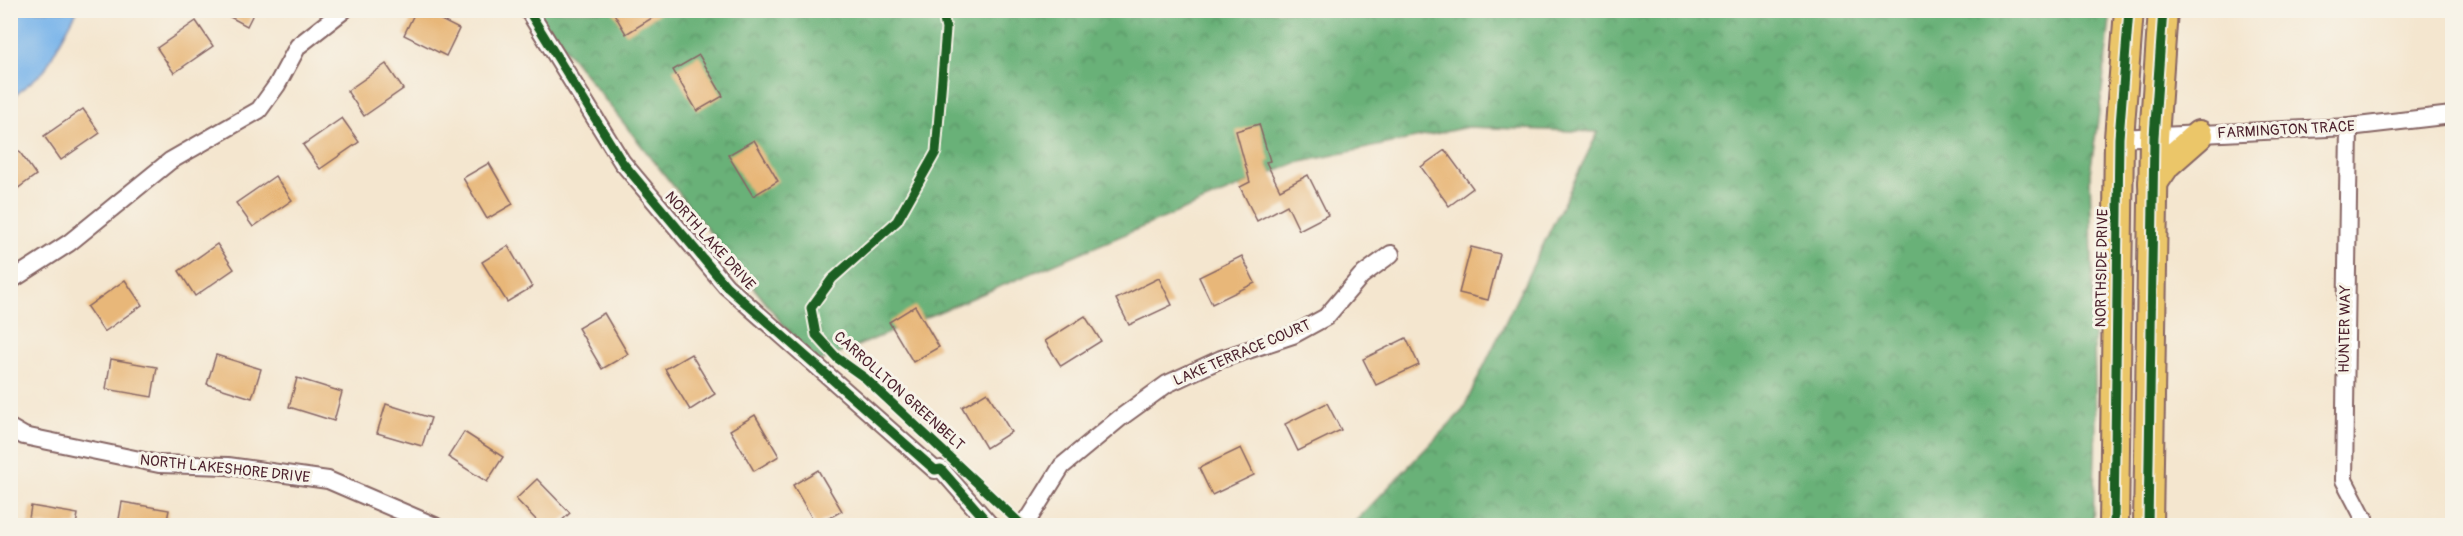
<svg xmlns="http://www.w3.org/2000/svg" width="2463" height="536" viewBox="0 0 2463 536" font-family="Pangolin,sans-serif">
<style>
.forest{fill:url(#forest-crowns);stroke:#5a6852;stroke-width:1.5}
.water{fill:#78b4ea;stroke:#616a8a;stroke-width:1.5}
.building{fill:#e8b779}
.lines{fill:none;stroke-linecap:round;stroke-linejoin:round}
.minor-casing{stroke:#866564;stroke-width:20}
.trunk-casing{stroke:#866564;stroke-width:32}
.minor{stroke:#fff;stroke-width:16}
.trunk{stroke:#ebc669;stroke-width:28}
.cycleway-casing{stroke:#f7f3e8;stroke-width:13}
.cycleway{stroke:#1b5e20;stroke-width:9}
.labels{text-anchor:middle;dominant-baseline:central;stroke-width:6;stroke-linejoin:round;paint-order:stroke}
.street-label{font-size:15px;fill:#4a1f2b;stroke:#f7f3e8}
</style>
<defs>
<pattern id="forest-crowns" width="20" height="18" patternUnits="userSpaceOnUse" patternTransform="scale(1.5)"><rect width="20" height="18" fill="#69b178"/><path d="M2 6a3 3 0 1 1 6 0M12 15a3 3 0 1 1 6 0" fill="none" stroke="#588f63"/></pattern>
</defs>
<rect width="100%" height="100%" fill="#f7f3e8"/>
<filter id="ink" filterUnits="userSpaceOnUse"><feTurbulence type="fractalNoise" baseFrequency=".0167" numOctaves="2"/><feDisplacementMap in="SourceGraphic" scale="12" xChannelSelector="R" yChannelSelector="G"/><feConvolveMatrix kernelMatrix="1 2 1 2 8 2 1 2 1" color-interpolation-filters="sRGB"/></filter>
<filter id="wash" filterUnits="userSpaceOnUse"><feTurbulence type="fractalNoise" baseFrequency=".008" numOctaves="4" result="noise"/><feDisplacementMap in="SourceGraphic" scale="24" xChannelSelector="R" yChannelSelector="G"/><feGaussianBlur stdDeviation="1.35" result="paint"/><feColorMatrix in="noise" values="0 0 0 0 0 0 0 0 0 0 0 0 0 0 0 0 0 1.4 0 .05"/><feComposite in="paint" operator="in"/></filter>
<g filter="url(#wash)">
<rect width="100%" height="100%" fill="#f4e6cf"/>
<!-- forest -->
<polygon class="forest" points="535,11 2111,11 2101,100 2090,173 2096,425 2093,525 1352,525 1462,411 1598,132 1468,127 1296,163 814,364"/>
<!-- water -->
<polygon class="water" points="11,10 77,11 44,71 11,99"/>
<g id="blocks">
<!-- building -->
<g class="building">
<polygon points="217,10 255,10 247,26"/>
<polygon points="416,10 421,10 459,29 446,56 404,35"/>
<polygon points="612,10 665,10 626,34"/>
<polygon points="196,21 213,46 174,73 157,48"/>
<polygon points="699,55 723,96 697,111 673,70"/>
<polygon points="386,64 403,89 364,116 347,91"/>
<polygon points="83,109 100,133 61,160 44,136"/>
<polygon points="342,118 359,142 320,169 303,145"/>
<polygon points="1259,124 1270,161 1266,162 1280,190 1308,175 1328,215 1299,230 1287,205 1257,221 1240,187 1250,182 1236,131"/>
<polygon points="754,140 778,181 753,196 728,155"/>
<polygon points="1445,150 1473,188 1449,206 1421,167"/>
<polygon points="19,151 36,175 10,194 10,157"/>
<polygon points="489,163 513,204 487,219 463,178"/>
<polygon points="275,176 292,200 253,227 236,203"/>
<polygon points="217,244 234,269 195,296 179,271"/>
<polygon points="508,246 532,287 507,302 482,262"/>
<polygon points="1471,247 1500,254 1488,300 1459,293"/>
<polygon points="1242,256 1255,283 1212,304 1199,277"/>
<polygon points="1159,278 1172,305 1129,325 1116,299"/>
<polygon points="125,280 142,305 104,332 87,307"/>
<polygon points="915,306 939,347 913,362 889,322"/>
<polygon points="604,313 628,354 602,369 578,328"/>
<polygon points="1085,316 1101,341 1061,366 1045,341"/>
<polygon points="1406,338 1419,365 1376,385 1363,359"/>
<polygon points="691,354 715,394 690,410 665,369"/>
<polygon points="216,355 261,369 252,398 207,384"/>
<polygon points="111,359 157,367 152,397 106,389"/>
<polygon points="297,378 342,392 334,421 289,407"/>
<polygon points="987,392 1011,432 986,448 962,407"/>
<polygon points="1327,403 1341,430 1298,451 1285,424"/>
<polygon points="386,404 431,418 422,446 377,433"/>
<polygon points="755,415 779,456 754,471 730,430"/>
<polygon points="464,432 503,457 487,482 448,457"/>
<polygon points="1241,448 1254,475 1212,495 1199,468"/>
<polygon points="818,470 842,511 816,525 793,485"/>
<polygon points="537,479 570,513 557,525 541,525 516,499"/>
<polygon points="122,502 169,510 166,525 118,525"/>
<polygon points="31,506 78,514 76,525 28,525"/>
</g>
</g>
</g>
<g filter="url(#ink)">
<use href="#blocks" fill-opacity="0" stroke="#866564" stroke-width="1.5"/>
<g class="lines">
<defs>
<g id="minor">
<polyline points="528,10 622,162 726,286 935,470 941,469 991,526"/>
<polyline points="2349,127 2344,480 2368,526"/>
<polyline points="2119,138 2349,127 2452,115"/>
<polyline points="10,281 69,243 170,161 259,110 277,85 298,46 344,10"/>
<polyline points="10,428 24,436 159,464 228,466 328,480 435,526"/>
<polyline points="1018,526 1030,517 1062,466 1120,418 1167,384 1221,359 1293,335 1326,317 1361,276 1391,254"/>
</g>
<g id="trunk">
<polyline points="2153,183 2166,164 2199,135"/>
<polyline points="2114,526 2119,138 2129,10"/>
<polyline points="2148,526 2154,137 2163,10"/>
</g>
</defs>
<!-- minor casing -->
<use href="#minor" class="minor-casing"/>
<!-- trunk casing -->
<use href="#trunk" class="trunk-casing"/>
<!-- minor -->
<use href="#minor" class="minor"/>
<!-- trunk -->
<use href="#trunk" class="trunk"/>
<defs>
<g id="cycleway">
<polyline points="528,10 622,162 726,286 935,470 941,469 991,526"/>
<polyline points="942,10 946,29 936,152 897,221 832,279 811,308 816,335 837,358 865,378 1023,526"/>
<polyline points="2114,526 2119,138 2129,10"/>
<polyline points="2148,526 2154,137 2163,10"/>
</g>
</defs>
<!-- cycleway casing -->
<use href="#cycleway" class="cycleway-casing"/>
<!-- cycleway -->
<use href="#cycleway" class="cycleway"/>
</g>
</g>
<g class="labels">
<!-- street labels -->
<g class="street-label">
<text transform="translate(2286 130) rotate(-3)">FARMINGTON TRACE</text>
<text transform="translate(710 241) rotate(48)">NORTH LAKE DRIVE</text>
<text transform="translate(2102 268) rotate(-89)">NORTHSIDE DRIVE</text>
<text transform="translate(2345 329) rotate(-89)">HUNTER WAY</text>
<text transform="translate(1242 353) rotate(-23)">LAKE TERRACE COURT</text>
<text transform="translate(899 391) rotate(42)">CARROLLTON GREENBELT</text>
<text transform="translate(225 469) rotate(6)">NORTH LAKESHORE DRIVE</text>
</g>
</g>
<!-- margin -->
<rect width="2463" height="536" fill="none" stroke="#f7f3e8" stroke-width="36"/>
</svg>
